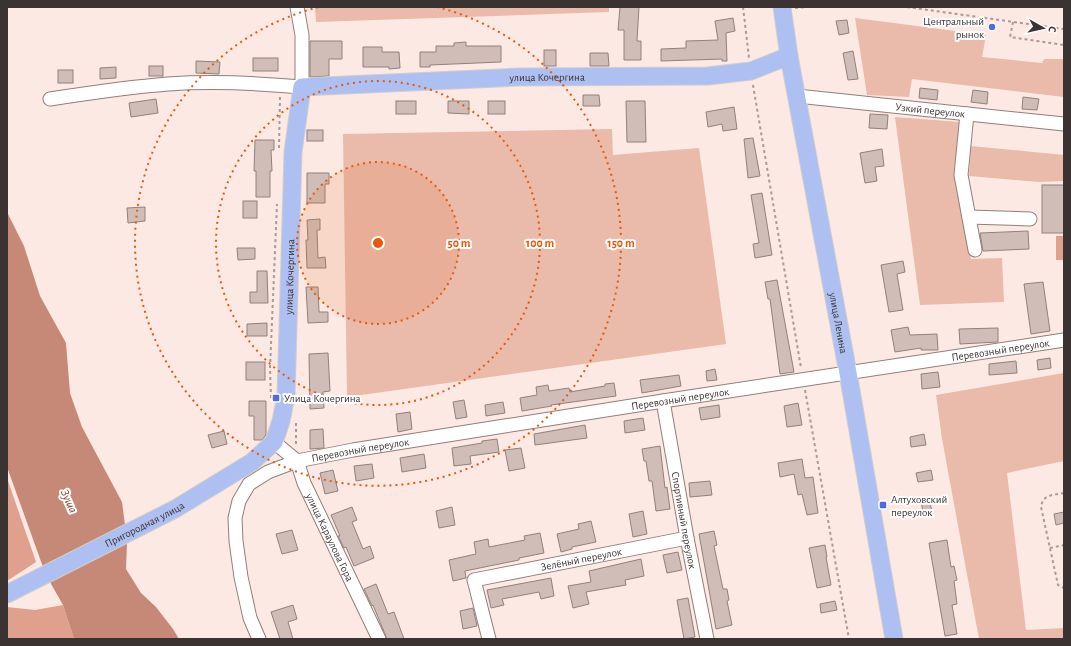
<svg xmlns="http://www.w3.org/2000/svg" width="1071" height="646" viewBox="0 0 1071 646" font-family="'Alegreya Sans',sans-serif">
<style>
.green{fill:#eabaab}
.forest{fill:#dfa18e}
.water{fill:#c68977}
.building{fill:#d0bdb8;stroke:#92807b}
.lines{fill:none;stroke-linecap:round;stroke-linejoin:round}
.minor-casing{stroke:#907f79;stroke-width:15}
.major-casing{stroke:#d0cece;stroke-width:19}
.path{stroke:#a99a96;stroke-width:2;stroke-dasharray:3 3;stroke-linecap:butt}
.minor{stroke:#fff;stroke-width:13}
.major{stroke:#aebff1;stroke-width:17}
.ring{fill:none;stroke:#e8590c;stroke-width:2;stroke-dasharray:2 4}
.poi-dot{fill:#4d6ce0;stroke:#fff;stroke-width:1.5}
.labels{text-anchor:middle;dominant-baseline:central;stroke-width:4;stroke-linejoin:round;paint-order:stroke}
.poi-label{font-size:11px;fill:#3b3331;stroke:#fff;text-anchor:start}
.street-label{font-size:11px;fill:#3b3331;stroke:#fff}
.water-label{font-size:12px;font-style:italic;fill:#893e26;stroke:#fff}
.centre{fill:#e8590c;stroke:#fff;stroke-width:2}
.ring-label{font-size:12px;text-anchor:middle;font-weight:bold;fill:#e8590c;stroke:#fff;stroke-width:4;stroke-linejoin:round;paint-order:stroke}
</style>
<rect width="100%" height="100%" fill="#fce9e3"/>
<!-- green -->
<g class="green">
<polygon points="315,7 609,7 609,12 316,22"/>
<polygon points="855,18 986,35 982,57 1042,63 1044,59 1064,59 1064,97 912,79 909,97 867,95"/>
<polygon points="895,117 959,122 956,179 971,259 1002,258 1004,302 920,305"/>
<polygon points="612,129 613,155 699,148 726,344 347,397 343,134"/>
<polygon points="971,146 1064,155 1064,181 1038,182 969,176"/>
<polygon points="1064,373 1064,461 1007,473 1026,630 1064,628 1064,639 979,639 942,439 936,395"/>
</g>
<!-- forest -->
<g class="forest">
<rect x="1056" y="236" width="8" height="24"/>
<polygon points="7,478 36,562 7,581"/>
<polygon points="63,605 74,639 7,639 7,607 35,610"/>
</g>
<!-- water -->
<g class="water">
<polygon points="7,212 24,246 40,296 66,343 70,393 82,427 122,502 125,525 43,567 7,467"/>
<polygon points="127,543 126,569 141,593 156,607 173,629 179,639 74,639 63,605 50,582"/>
</g>
<!-- building -->
<g class="building">
<polygon points="620,7 639,7 637,41 641,41 641,60 624,60 624,30 618,30"/>
<polygon points="733,18 735,31 726,33 727,61 722,61 722,59 661,61 661,49 686,48 686,41 718,40 715,21"/>
<polygon points="847,20 849,33 839,35 836,21"/>
<polygon points="310,41 342,41 342,59 329,59 329,76 310,77"/>
<polygon points="466,42 466,46 501,46 501,62 430,65 430,67 420,67 420,52 436,52 436,46 454,46 454,43"/>
<polygon points="363,47 382,47 382,52 399,52 400,68 389,69 389,67 363,67"/>
<rect x="544" y="50" width="12" height="16"/>
<polygon points="853,51 858,79 848,80 843,53"/>
<polygon points="590,53 608,53 609,66 590,66"/>
<rect x="253" y="58" width="25" height="13"/>
<polygon points="196,61 220,62 219,74 196,73"/>
<rect x="149" y="66" width="14" height="10"/>
<polygon points="116,67 116,78 100,79 100,68"/>
<rect x="58" y="70" width="15" height="13"/>
<polygon points="920,88 938,90 937,100 919,98"/>
<polygon points="973,90 988,92 987,104 971,102"/>
<polygon points="583,95 599,95 600,106 583,106"/>
<polygon points="1023,97 1039,99 1037,110 1022,109"/>
<polygon points="156,99 158,113 131,117 129,103"/>
<rect x="396" y="101" width="20" height="13"/>
<polygon points="448,101 469,101 469,114 448,113"/>
<rect x="488" y="101" width="17" height="13"/>
<polygon points="626,101 645,101 646,142 627,142"/>
<polygon points="734,107 737,129 723,131 722,124 708,127 706,112"/>
<polygon points="870,114 888,115 887,129 869,128"/>
<rect x="307" y="130" width="16" height="11"/>
<polygon points="753,138 760,176 748,178 744,139"/>
<polygon points="255,140 274,140 274,150 271,150 272,171 270,171 270,197 256,197 256,171 254,171"/>
<polygon points="882,149 884,166 875,167 877,181 865,183 860,153"/>
<polygon points="307,173 329,173 329,184 325,184 325,203 307,203"/>
<rect x="1042" y="185" width="22" height="48"/>
<polygon points="762,193 772,255 755,258 753,244 759,243 751,195"/>
<rect x="243" y="201" width="14" height="17"/>
<polygon points="145,207 145,221 128,223 127,208"/>
<polygon points="320,219 320,230 317,230 318,258 325,257 326,268 307,268 306,240 308,240 307,220"/>
<polygon points="1028,231 1029,249 983,251 980,233"/>
<polygon points="237,248 255,248 255,259 238,260"/>
<polygon points="903,261 905,272 897,274 903,310 889,312 881,265"/>
<polygon points="257,271 267,271 268,303 250,303 250,292 257,292"/>
<polygon points="777,280 794,372 780,374 770,299 768,299 765,282"/>
<polygon points="1043,282 1050,331 1031,334 1024,284"/>
<polygon points="306,287 318,287 319,312 328,312 328,322 308,323"/>
<polygon points="267,323 267,336 247,336 247,324"/>
<polygon points="908,327 910,335 937,334 938,350 921,350 921,348 895,352 891,330"/>
<polygon points="998,328 998,342 960,344 959,329"/>
<polygon points="328,353 330,391 323,392 324,408 310,409 309,354"/>
<polygon points="1050,358 1051,368 1038,370 1037,360"/>
<polygon points="1016,361 1017,373 989,375 989,364"/>
<rect x="246" y="362" width="19" height="18"/>
<polygon points="715,369 717,380 707,381 706,371"/>
<polygon points="938,372 940,387 922,389 921,374"/>
<polygon points="679,375 681,386 642,393 640,380"/>
<polygon points="614,383 616,396 551,405 552,406 522,411 520,398 537,395 536,387 548,385 549,391 569,388 570,392 605,386 605,384"/>
<polygon points="464,400 467,417 456,419 453,402"/>
<polygon points="249,401 266,401 266,435 262,440 254,440 254,416 249,416"/>
<polygon points="503,402 505,413 486,416 485,405"/>
<polygon points="798,403 802,425 787,427 784,406"/>
<polygon points="719,405 720,417 701,420 699,408"/>
<polygon points="410,412 412,429 398,432 396,414"/>
<polygon points="643,418 645,430 625,433 624,421"/>
<polygon points="585,425 587,438 535,445 534,434"/>
<polygon points="323,429 324,448 310,449 310,430"/>
<polygon points="224,431 227,444 212,448 208,435"/>
<polygon points="924,434 926,445 911,447 910,437"/>
<polygon points="497,439 499,452 470,456 471,464 454,466 452,448 482,443 482,441"/>
<polygon points="660,446 665,488 667,487 670,509 656,511 652,481 649,481 646,461 644,461 642,449"/>
<polygon points="521,448 525,468 509,471 505,450"/>
<polygon points="424,454 426,468 402,472 400,458"/>
<polygon points="802,459 805,478 813,477 818,513 807,515 802,494 798,495 794,474 780,477 778,463"/>
<polygon points="372,464 374,478 356,481 354,466"/>
<polygon points="333,470 338,491 325,494 320,473"/>
<polygon points="931,470 933,480 918,482 916,473"/>
<polygon points="710,481 712,495 690,497 689,483"/>
<polygon points="929,497 932,512 923,514 921,499"/>
<polygon points="352,507 357,520 352,522 363,549 370,546 374,558 354,566 346,547 344,548 338,536 340,536 331,515"/>
<polygon points="452,507 455,525 439,528 436,511"/>
<polygon points="643,511 647,534 633,537 629,514"/>
<polygon points="1064,512 1064,523 1056,525 1054,514"/>
<polygon points="591,521 596,542 572,547 572,549 561,552 557,534 579,529 578,524"/>
<polygon points="292,530 298,550 282,554 276,534"/>
<polygon points="714,531 717,545 714,546 723,589 727,589 729,600 727,601 732,625 716,629 699,534"/>
<polygon points="540,533 544,553 519,558 519,560 465,571 466,578 453,581 449,560 476,554 474,542 488,539 489,547 525,540 524,536"/>
<polygon points="947,540 951,567 954,566 957,580 954,581 957,604 952,605 957,634 945,636 929,543"/>
<polygon points="825,545 827,557 826,557 831,585 817,588 809,548"/>
<polygon points="678,552 682,570 667,573 663,555"/>
<polygon points="641,559 644,576 625,580 626,585 586,592 589,604 573,608 568,586 591,582 589,571"/>
<polygon points="551,578 554,596 541,599 539,592 502,599 504,605 491,608 487,590"/>
<polygon points="376,584 388,614 394,612 404,639 387,639 373,605 372,606 364,589"/>
<polygon points="688,598 695,637 684,639 677,600"/>
<polygon points="835,601 837,610 821,613 820,604"/>
<polygon points="293,605 297,619 288,622 293,639 280,639 271,612"/>
<polygon points="473,608 477,626 463,629 460,611"/>
</g>
<g class="lines">
<defs>
<g id="minor">
<path id="s1" d="M797,96L1064,124"/>
<path d="M50,99C89,93 129,87 168,84C213,81 258,83 302,87V35L297,7"/>
<polyline points="967,114 961,175 975,250"/>
<polyline points="969,217 1030,219"/>
<path id="s2" d="M663,401L687,538L707,639"/>
<path id="s3" d="M274,442L297,461L304,483L379,639"/>
<path id="s4" d="M259,639L250,618L241,577L236,541L235,518L239,501L249,484L268,472L297,461L353,450L663,401L1064,340"/>
<path id="s5" d="M489,639L474,580L687,538"/>
</g>
<g id="major">
<path id="s6" d="M782,7L789,56L848,373L894,639"/>
<path id="s7" d="M7,594L175,509L252,462L274,442L281,421L286,396L293,152L302,87L519,77L708,76L751,71L789,56"/>
</g>
</defs>
<!-- minor casing -->
<use href="#minor" class="minor-casing"/>
<!-- major casing -->
<use href="#major" class="major-casing"/>
<!-- path -->
<g class="path">
<polyline points="743,7 749,58"/>
<polyline points="907,7 1064,29"/>
<polyline points="795,8 806,7"/>
<polyline points="1013,22 1010,37 1064,45"/>
<polyline points="753,85 801,368"/>
<polyline points="279,148 280,96"/>
<polyline points="805,390 849,639"/>
<polyline points="271,398 270,368 277,204"/>
<polyline points="296,423 296,444"/>
<path d="M1064,493C1053,495 1043,494 1041,507L1058,585L1064,588"/>
<polyline points="1050,548 1064,545"/>
</g>
<!-- minor -->
<use href="#minor" class="minor"/>
<!-- major -->
<use href="#major" class="major"/>
</g>
<!-- distance rings -->
<circle cx="378" cy="243" r="81" fill="#e8590c" fill-opacity=".12"/>
<g class="ring">
<circle cx="378" cy="243" r="81"/>
<circle cx="378" cy="243" r="162"/>
<path d="M437 7A243 243 0 1 1 319 7"/>
</g>
<!-- markers -->
<g class="poi-dot">
<circle cx="992" cy="27" r="4"/>
<rect x="272" y="394" width="8" height="8" rx="2"/>
<rect x="879" y="501" width="8" height="8" rx="2"/>
</g>
<g class="labels">
<!-- poi labels -->
<g class="poi-label">
<text x="984" y="21" text-anchor="end">Центральный<tspan x="984" dy="13">рынок</tspan></text>
<text x="284" y="398">Улица Кочергина</text>
<text x="891" y="499">Алтуховский<tspan x="891" dy="13">переулок</tspan></text>
</g>
<!-- street labels -->
<g class="street-label">
<text stroke="none"><textPath href="#s7" startOffset="911">улица Кочергина</textPath></text>
<text stroke="none"><textPath href="#s1" startOffset="134">Узкий переулок</textPath></text>
<text stroke="none"><textPath href="#s7" startOffset="475">улица Кочергина</textPath></text>
<text stroke="none"><textPath href="#s6" startOffset="321">улица Ленина</textPath></text>
<text stroke="none"><textPath href="#s4" startOffset="927">Перевозный переулок</textPath></text>
<text stroke="none"><textPath href="#s4" startOffset="603">Перевозный переулок</textPath></text>
<text stroke="none"><textPath href="#s4" startOffset="279">Перевозный переулок</textPath></text>
<text stroke="none"><textPath href="#s2" startOffset="121">Спортивный переулок</textPath></text>
<text stroke="none"><textPath href="#s7" startOffset="154">Пригородная улица</textPath></text>
<text stroke="none"><textPath href="#s3" startOffset="113">улица Караулова Гора</textPath></text>
<text stroke="none"><textPath href="#s5" startOffset="170">Зелёный переулок</textPath></text>
</g>
<!-- water labels -->
<g class="water-label">
<text transform="translate(69 501) rotate(66)">Зуша</text>
</g>
</g>
<circle cx="378" cy="243" r="6" class="centre"/>
<g class="ring-label">
<text x="459" y="247">50 m</text>
<text x="540" y="247">100 m</text>
<text x="621" y="247">150 m</text>
</g>
<!-- border -->
<rect width="1071" height="646" fill="none" stroke="#3b3331" stroke-width="16"/>
<!-- north arrow -->
<g transform="translate(1043 28) rotate(98)" stroke="#ffffff" stroke-width="3" paint-order="stroke">
<path d="M0-3L7 15L0 10L-7 15Z" fill="#3b3331"/>
<text y="-6" font-size="11" font-weight="bold" text-anchor="middle" fill="#3b3331">С</text>
</g>
</svg>
